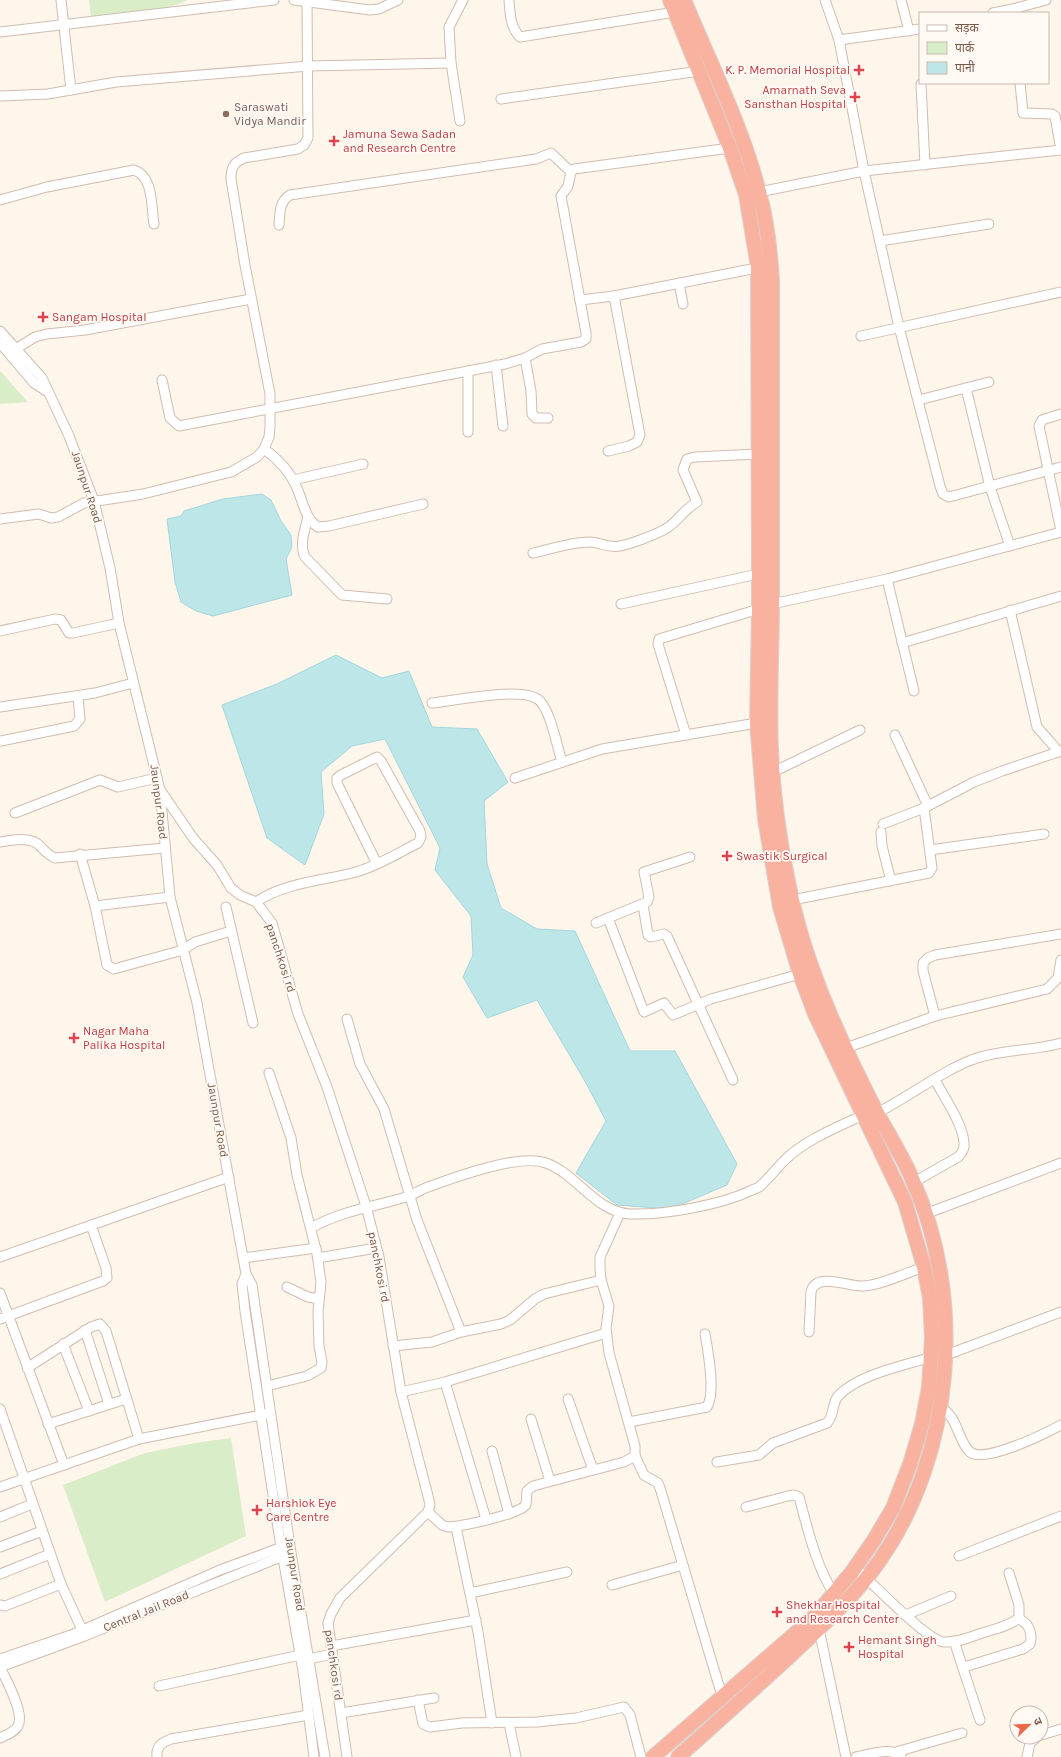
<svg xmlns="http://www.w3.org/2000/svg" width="1061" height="1757" viewBox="0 0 1061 1757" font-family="Karla,'Noto Sans Devanagari',sans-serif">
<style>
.green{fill:#d9edc8}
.water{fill:#bde6e9;stroke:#a3d6dc}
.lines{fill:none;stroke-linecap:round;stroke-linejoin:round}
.minor-casing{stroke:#d2bcaf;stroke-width:11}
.highway-casing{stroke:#dad1cd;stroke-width:16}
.minor{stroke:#fff;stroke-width:9}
.highway{stroke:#fab2a0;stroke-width:14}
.health-dot{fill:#e0444e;stroke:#fff9f3;stroke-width:1.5}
.education-dot{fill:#8d6e63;stroke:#fff9f3;stroke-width:1.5}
.labels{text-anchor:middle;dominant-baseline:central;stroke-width:3.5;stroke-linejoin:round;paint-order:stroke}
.health-label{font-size:12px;fill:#be3a42;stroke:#fff9f3;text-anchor:start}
.education-label{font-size:12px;fill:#785e54;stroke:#fff9f3;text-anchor:start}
.street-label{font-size:12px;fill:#7b5a4b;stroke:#fff9f3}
</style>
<rect width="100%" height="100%" fill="#fef5eb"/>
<!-- green -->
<g class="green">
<polygon points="89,0 188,0 157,12 91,17"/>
<polygon points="0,371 28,402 0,404"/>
<polygon points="231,1438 246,1536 105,1602 63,1485 145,1453 195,1443"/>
</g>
<!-- water -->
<g class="water">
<polygon points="262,494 271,500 281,521 291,535 292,547 286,559 292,595 213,616 196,611 181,602 175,582 167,519 181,516 184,511 223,499"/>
<polygon points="336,655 382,678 409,671 432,727 477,729 508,782 484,801 487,864 501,908 537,929 575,931 630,1051 675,1051 737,1164 727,1185 670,1209 617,1205 576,1173 606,1121 586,1083 537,1000 487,1018 463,977 473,955 471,916 435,870 440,848 385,739 352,746 321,772 324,814 305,865 267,838 222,705 277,684"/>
</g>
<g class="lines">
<defs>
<g id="minor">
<polyline points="61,0 71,90"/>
<polyline points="294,0 370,10 379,9 398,0"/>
<path d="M509,0C510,13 510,27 520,37L675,12"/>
<polyline points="825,0 839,40"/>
<polyline points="901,0 909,31"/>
<polyline points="993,13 1013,9"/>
<polyline points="1014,13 1013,9 1046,0"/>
<polyline points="920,29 839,40 864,171 899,327 940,486 943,494 949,497 1061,467"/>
<polyline points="0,32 274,0"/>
<polyline points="1020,83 1023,113 1052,114 1055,116 1061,150"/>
<polyline points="921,84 925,165"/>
<polyline points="0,96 48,94 116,82 309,66 451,63"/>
<polyline points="501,99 700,71"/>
<polyline points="460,121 451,63 449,27 463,0"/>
<polyline points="759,192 864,171 1061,150"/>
<path d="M0,200L47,187L134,170C154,177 151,207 154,224"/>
<path d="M279,225C280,213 279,202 290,195L536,159L551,153L571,172"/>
<polyline points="880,241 989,224"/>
<polyline points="679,283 683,304"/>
<polyline points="580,300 614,296 762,267"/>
<polyline points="0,331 42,378 69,436 94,501 110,568 119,623 160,790 170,897 197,1003 246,1274 252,1285 291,1553 325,1757"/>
<polyline points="861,336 1061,292"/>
<polyline points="0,343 34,383 48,392"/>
<polyline points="9,353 35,337 47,334 85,330 251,299"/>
<polyline points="525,358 531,391 532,414 536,418 548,418"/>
<polyline points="496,365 503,426"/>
<polyline points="468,371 468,432"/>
<polyline points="162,380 170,418 179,426 505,364 525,358 542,349 581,342 586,339 586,333 561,196 568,186 571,172 574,169 730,148"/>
<polyline points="966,388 990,487 1010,546"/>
<polyline points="919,400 989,382"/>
<polyline points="1061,414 1042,420 1039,426 1061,531"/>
<path d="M264,449C278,459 289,470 296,486C303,500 304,518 318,527L329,526L423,504"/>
<polyline points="608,451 629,446 637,442 640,435 614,296"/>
<polyline points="293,480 363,464"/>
<path d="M308,517C305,530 299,544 305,557L342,595L387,599"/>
<path d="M0,519L39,514L51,518L58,517L84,503L143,494L231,472L257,457L264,449L269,437L270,428V394L245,265L231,179C231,168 233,163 244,158L298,149L304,145L308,138L307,0"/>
<path d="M533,553C551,549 571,542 590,542C600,542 609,549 620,546C631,544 661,533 670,526C680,518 686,508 697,502L683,470L687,459L695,457L758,454"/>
<polyline points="887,579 914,691"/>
<polyline points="621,604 758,574"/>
<polyline points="772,604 887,579 1061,532"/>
<polyline points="1010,610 1037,727 1059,752"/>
<polyline points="0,631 55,619 61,620 69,633 73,633 119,623"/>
<polyline points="902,643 1061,596"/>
<path d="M432,703C454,701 525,685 540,701C551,713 557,746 562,762"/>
<polyline points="0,707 95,693 133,683"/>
<polyline points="686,735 658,644 659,639 759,609"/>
<polyline points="895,735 928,806"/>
<polyline points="1,741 74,726 80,719 78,696"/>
<polyline points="773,772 860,730"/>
<polyline points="515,778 602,749 757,723"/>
<polyline points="161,791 193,838 217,865 231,888 240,895 256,902 272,923 298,1014 327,1087 366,1206 379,1257 401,1392 428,1496 430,1505 428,1512 340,1598 331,1614 328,1623 347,1757"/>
<polyline points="15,813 100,780 118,787 157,778"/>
<polyline points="883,824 924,808 974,782 1002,771 1061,751"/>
<polyline points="881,832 882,846 891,881"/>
<path d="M0,842C12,840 31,836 40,846C45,851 48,855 55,858L165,848"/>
<polyline points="930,850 1044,834"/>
<polyline points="80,854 95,906 107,965 114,969 183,950 195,942 231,931"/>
<polyline points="792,900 929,873 932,868 924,808"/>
<path d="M256,902C286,882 323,881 356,872C378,866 398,853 418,843L421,837L420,831L381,761L377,757L341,775L337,778V783L377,864"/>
<polyline points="643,905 648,935 651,937 664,934 667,936 733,1080"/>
<polyline points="95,906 170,897"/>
<polyline points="226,907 253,1023"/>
<polyline points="608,918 644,1012 664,1003 673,1015 711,999 800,974"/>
<polyline points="596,923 647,902 649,897 644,872 690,857"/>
<polyline points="935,1016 923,971 923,963 928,958 935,955 1061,934"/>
<polyline points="347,1019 360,1064 384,1109 417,1220 461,1332"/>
<polyline points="846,1048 935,1016 1047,989 1058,978 1061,960"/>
<path d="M877,1113C909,1097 944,1069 977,1058C1004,1049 1034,1051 1061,1043"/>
<path d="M914,1182L958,1157C962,1153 965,1149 964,1143C963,1124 944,1097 935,1080"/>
<polyline points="925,1214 1061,1163"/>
<path d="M311,1228C343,1210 375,1207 409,1196C416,1193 422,1189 428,1187C455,1177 520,1153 546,1163C577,1174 596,1213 631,1214C665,1215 720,1205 750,1191C753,1189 756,1189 759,1187C768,1180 777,1167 786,1159C805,1140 838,1127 863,1115"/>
<polyline points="0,1257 229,1177"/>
<polyline points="243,1258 316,1248"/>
<polyline points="318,1258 376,1248"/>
<polyline points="246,1274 242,1284 245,1311 280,1541 303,1671 314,1757"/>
<polyline points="287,1287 308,1297 319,1299"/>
<polyline points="0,1293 64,1465"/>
<polyline points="0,1319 103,1281 107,1278 106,1268 91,1225"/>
<polyline points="85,1330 109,1404"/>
<path d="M809,1332L811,1292C816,1272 847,1286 861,1286C877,1287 908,1272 924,1267"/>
<polyline points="63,1344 89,1411"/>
<polyline points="393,1346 432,1342 461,1332 501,1324 510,1320 535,1299 544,1294 601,1280"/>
<polyline points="946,1355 1061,1312"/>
<polyline points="27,1368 91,1327 100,1324 106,1331 139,1439"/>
<polyline points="445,1382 486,1519"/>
<polyline points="267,1386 307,1376 321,1368 322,1362 319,1346 318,1312 321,1282 317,1254 297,1175 291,1138 269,1073"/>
<polyline points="401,1392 445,1382 606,1333"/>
<polyline points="568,1399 593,1470"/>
<path d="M940,1406C946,1411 951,1415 954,1422C959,1431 962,1445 970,1452C984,1464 1046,1433 1061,1425"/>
<polyline points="0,1409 61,1584 84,1634"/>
<polyline points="531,1419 550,1481"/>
<path d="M629,1422L707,1407C716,1392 708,1351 705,1334"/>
<polyline points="48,1424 126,1399"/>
<polyline points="492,1451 509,1514"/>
<polyline points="635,1456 644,1475 658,1483 660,1488 722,1696"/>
<path d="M717,1462L759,1455L773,1443L827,1423C835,1415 831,1403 839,1395C860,1374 903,1366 931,1357"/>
<polyline points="0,1487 139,1439 266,1414"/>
<path d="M746,1507L788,1496L794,1495L799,1497C808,1530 816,1566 834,1594"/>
<path d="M428,1512L442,1525L448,1527C463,1526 517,1515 526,1505L527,1491L533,1486L624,1462L635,1456V1446L609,1353L606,1328L609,1306L601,1280L600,1268V1257L620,1213"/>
<polyline points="0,1517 32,1504"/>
<polyline points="456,1527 478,1632 492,1723"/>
<polyline points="0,1547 42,1531"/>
<polyline points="959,1556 1061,1516"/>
<path d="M855,1568C872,1582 926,1640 944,1642C956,1643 971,1637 982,1633C995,1629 1009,1626 1019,1618V1605L1009,1573"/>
<polyline points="0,1574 50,1554"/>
<polyline points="612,1585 683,1565"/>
<polyline points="470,1593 567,1572"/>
<polyline points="0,1605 5,1606 61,1584"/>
<polyline points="906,1615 951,1596"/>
<polyline points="819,1629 846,1757"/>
<polyline points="954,1641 980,1720"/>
<polyline points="331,1646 476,1620"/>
<polyline points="0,1659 71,1635 220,1570 285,1546"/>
<polyline points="309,1659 332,1654"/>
<polyline points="0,1667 82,1637 288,1554"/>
<path d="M964,1667L1023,1649L1030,1644C1033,1634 1029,1622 1018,1619"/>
<polyline points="159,1686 300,1655"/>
<polyline points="418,1700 423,1724 430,1727 462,1723 537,1722 576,1718 624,1707 630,1715 641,1757"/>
<polyline points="341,1713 434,1698"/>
<polyline points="509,1723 516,1757"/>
<polyline points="1041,1735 1061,1729"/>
<path d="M0,1738C6,1735 15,1732 18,1726C25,1713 6,1680 0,1667"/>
<polyline points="896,1752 962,1733"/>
<path d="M157,1757C156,1746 161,1743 171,1739L309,1715"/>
<path d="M856,1757C870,1754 889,1747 901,1756"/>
<polyline points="1027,1757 1030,1743 1037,1737"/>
</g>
<g id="highway">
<polyline points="653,1757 813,1618 852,1572 874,1540 893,1508 910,1464 922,1424 929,1387 932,1338 930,1298 924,1267 905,1202 815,1014 800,974 780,907 765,819 757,723 759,609 758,267 746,195 730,148 670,0"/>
<path d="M678,1757C716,1723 754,1689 792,1654C823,1625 856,1595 880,1560C954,1454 966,1298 913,1181C904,1159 891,1138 879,1117C844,1048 809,976 792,900C781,851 773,798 771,748C769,699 772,651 772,602C772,494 772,387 772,279C770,249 767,220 759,192C742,126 710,63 684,0"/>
</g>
</defs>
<!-- minor casing -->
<use href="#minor" class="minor-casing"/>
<!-- highway casing -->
<use href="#highway" class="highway-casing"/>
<!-- minor -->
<use href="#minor" class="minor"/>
<!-- highway -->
<use href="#highway" class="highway"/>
</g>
<!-- markers -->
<g class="health-dot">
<path d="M857 64h4v4h4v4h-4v4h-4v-4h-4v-4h4z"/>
<path d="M853 91h4v4h4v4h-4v4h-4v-4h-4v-4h4z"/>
<path d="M332 135h4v4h4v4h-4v4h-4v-4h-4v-4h4z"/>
<path d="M41 311h4v4h4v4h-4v4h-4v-4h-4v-4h4z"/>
<path d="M725 850h4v4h4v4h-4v4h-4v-4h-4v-4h4z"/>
<path d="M72 1032h4v4h4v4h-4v4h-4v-4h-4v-4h4z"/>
<path d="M255 1504h4v4h4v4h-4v4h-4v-4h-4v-4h4z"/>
<path d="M775 1606h4v4h4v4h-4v4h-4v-4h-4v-4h4z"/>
<path d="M847 1641h4v4h4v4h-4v4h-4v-4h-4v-4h4z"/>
</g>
<circle class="education-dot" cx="226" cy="114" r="4"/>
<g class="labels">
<!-- health labels -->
<g class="health-label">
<text x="850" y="70" text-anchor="end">K. P. Memorial Hospital</text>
<text x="846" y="90" text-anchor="end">Amarnath Seva<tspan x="846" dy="14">Sansthan Hospital</tspan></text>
<text x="343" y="134">Jamuna Sewa Sadan<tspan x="343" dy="14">and Research Centre</tspan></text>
<text x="52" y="317">Sangam Hospital</text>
<text x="736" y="856">Swastik Surgical</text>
<text x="83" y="1031">Nagar Maha<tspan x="83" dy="14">Palika Hospital</tspan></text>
<text x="266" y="1503">Harshlok Eye<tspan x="266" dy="14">Care Centre</tspan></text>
<text x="786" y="1605">Shekhar Hospital<tspan x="786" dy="14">and Research Center</tspan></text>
<text x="858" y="1640">Hemant Singh<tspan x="858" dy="14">Hospital</tspan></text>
</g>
<!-- education labels -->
<g class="education-label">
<text x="234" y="107">Saraswati<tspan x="234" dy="14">Vidya Mandir</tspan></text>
</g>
<!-- street labels -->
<g class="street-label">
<text transform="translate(87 487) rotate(72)">Jaunpur Road</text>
<text transform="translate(159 802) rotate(83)">Jaunpur Road</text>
<text transform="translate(281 958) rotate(72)">panchkosi rd</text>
<text transform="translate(218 1120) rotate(80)">Jaunpur Road</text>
<text transform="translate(379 1267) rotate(79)">panchkosi rd</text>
<text transform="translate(295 1574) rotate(81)">Jaunpur Road</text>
<text transform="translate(146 1611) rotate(-22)">Central Jail Road</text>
<text transform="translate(334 1665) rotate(82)">panchkosi rd</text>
</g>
</g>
<!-- legend -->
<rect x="919" y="12" width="130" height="72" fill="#fff9f3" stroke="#cab9b0"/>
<rect x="927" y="25" width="20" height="6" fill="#ffffff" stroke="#cab9b0"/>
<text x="955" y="32" font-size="12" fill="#7b5a4b">सड़क</text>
<rect x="927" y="42" width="20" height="12" fill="#d9edc8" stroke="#cab9b0"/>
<text x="955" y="52" font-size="12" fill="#7b5a4b">पार्क</text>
<rect x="927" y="62" width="20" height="12" fill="#bde6e9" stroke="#cab9b0"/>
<text x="955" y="72" font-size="12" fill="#7b5a4b">पानी</text>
<!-- north arrow -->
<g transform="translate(1029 1725) rotate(67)"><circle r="19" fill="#fff9f3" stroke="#cab9b0"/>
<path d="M0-3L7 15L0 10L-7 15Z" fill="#ec664c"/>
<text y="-6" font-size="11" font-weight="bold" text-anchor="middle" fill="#7b5a4b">उ</text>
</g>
</svg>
